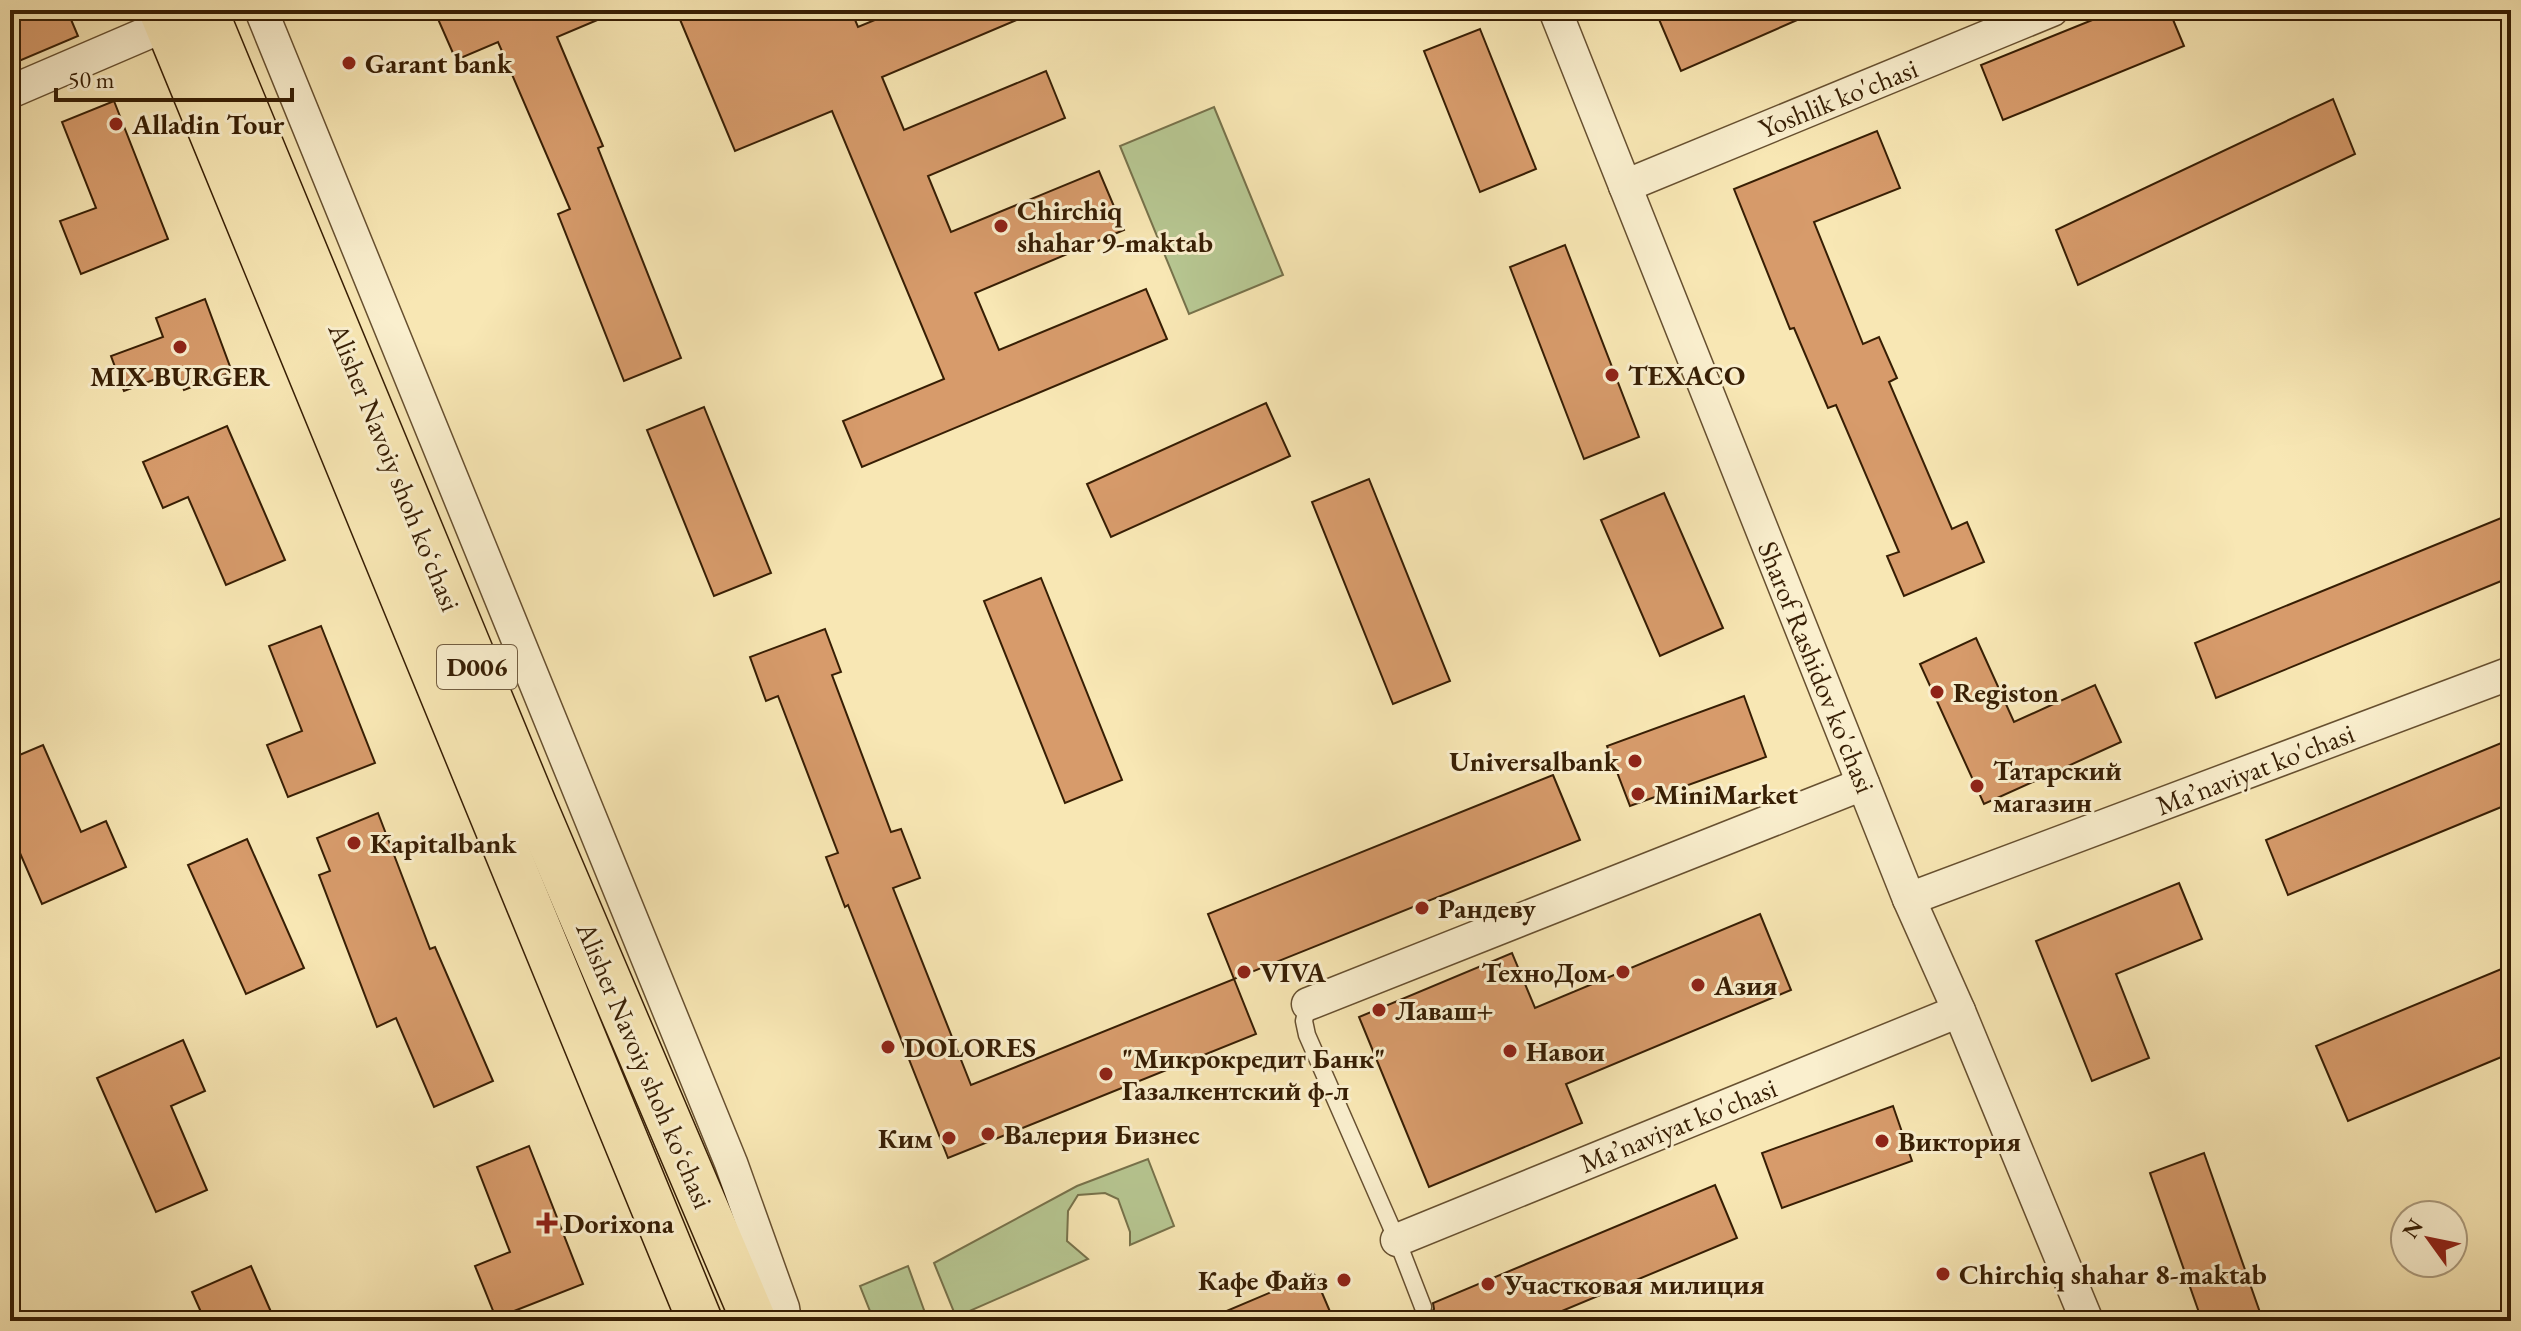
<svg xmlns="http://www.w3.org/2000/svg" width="2521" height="1331" viewBox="0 0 2521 1331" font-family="'EB Garamond',serif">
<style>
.green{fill:#b7c792;stroke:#77724b;stroke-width:2}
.building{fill:#d79b6b;stroke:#371e04;stroke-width:2}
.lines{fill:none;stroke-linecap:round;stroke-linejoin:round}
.service-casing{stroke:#675030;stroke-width:19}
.minor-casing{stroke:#675030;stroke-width:35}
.primary-casing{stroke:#371e04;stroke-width:47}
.service{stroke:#faefce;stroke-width:16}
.minor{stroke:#faefce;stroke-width:32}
.primary{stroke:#f8e7b4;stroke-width:44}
.poi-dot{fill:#8f2418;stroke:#faefce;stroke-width:3}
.labels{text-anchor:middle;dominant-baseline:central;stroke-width:6;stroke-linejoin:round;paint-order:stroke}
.shield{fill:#faefce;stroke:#725d41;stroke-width:2}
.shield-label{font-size:26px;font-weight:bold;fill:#371e04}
.poi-label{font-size:28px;font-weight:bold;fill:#371e04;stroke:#faefce;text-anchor:start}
.street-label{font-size:28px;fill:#371e04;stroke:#faefce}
</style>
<rect width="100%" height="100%" fill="#f8e7b4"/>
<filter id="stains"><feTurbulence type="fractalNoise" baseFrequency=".0025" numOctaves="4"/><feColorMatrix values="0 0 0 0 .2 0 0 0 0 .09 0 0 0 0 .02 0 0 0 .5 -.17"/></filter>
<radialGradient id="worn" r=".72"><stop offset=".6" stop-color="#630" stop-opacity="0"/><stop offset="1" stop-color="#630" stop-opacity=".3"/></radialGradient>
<!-- green -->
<g class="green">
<polygon points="1214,107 1283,275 1189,314 1120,146"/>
<polygon points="1148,1159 1174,1226 1130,1245 1130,1232 1118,1199 1105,1193 1078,1195 1068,1211 1067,1241 1088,1259 956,1317 934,1263 1077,1186"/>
<polygon points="908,1266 928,1321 874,1321 860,1286"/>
</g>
<!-- building -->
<g class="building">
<polygon points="10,10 67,10 78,36 19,61 10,41"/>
<polygon points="434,10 621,10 557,37 603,146 598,148 681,358 624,381 558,214 570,209 498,42 456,60"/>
<polygon points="676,10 851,10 858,27 899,10 1040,10 882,77 904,130 1046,71 1065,118 928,176 951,232 1099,171 1124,230 975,293 999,350 1146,289 1167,339 862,467 843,421 944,379 832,111 735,151"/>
<polygon points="1655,10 1820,10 1681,71"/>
<polygon points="2117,10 2169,10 2184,46 2003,120 1981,65"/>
<polygon points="1480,29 1536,169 1480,192 1424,51"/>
<polygon points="2333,99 2355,154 2078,285 2056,230"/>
<polygon points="114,101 168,239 81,274 60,221 96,208 62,122"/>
<polygon points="1877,131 1900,188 1814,222 1863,344 1879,337 1897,378 1889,382 1952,529 1967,522 1984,562 1904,596 1887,556 1899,552 1836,405 1828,408 1794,328 1790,329 1734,189"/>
<polygon points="1565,245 1639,437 1584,459 1510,267"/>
<polygon points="205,299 232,372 184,390 177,371 124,391 111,356 163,337 156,318"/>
<polygon points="1266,403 1290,456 1111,537 1087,484"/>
<polygon points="704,407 771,573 714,596 647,430"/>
<polygon points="227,426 285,560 226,585 188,497 163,508 143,462"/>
<polygon points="1369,479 1450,681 1393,704 1312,502"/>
<polygon points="1664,493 1723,628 1660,656 1601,520"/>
<polygon points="2511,514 2511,577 2216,698 2195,643"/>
<polygon points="1041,578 1122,780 1065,803 984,601"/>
<polygon points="321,626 375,763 288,797 267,745 302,731 269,646"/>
<polygon points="825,629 841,672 832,675 891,832 901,829 920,878 893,888 971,1085 1234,979 1256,1034 948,1158 848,905 845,907 826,857 838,853 778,696 766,701 750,657"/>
<polygon points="1976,638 2014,722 2095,685 2121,742 1984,804 1920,664"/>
<polygon points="1744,696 1766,757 1630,806 1607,746"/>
<polygon points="2511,739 2511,803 2288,895 2266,840"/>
<polygon points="43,745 81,832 106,821 126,867 42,904 10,830 10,759"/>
<polygon points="1553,775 1580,840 1234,979 1208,914"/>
<polygon points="378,813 430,949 435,947 493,1081 434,1107 396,1018 377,1027 319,875 330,871 317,838"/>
<polygon points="247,839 304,968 246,994 188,865"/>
<polygon points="2179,883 2202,939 2116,974 2149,1058 2092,1081 2036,941"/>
<polygon points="1760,914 1791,990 1566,1084 1582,1123 1429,1187 1359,1017 1512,953 1535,1008"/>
<polygon points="2511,965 2511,1053 2348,1121 2316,1046"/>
<polygon points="183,1040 205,1091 171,1106 207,1190 156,1212 97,1078"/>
<polygon points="1893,1106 1912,1161 1782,1208 1762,1153"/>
<polygon points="529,1146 583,1284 496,1318 475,1266 510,1252 477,1167"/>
<polygon points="2204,1153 2263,1321 2202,1321 2150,1173"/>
<polygon points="1715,1185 1737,1238 1538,1321 1390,1321 1413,1311 1421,1318 1428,1317 1434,1309 1433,1303"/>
<polygon points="251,1266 275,1321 205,1321 192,1292"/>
<polygon points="1314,1274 1334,1321 1203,1321"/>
</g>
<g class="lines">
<defs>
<polyline id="service" points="1308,1004 1304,1021 1307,1035 1397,1240 1423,1307"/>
<g id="minor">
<polyline points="261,10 731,1163 783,1308 785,1321"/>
<polyline points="1555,10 1909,899 1959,1011 2087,1321"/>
<polyline points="10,92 187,16"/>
<polyline points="1625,186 2052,10"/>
<polyline points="1909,899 2511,673"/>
<polyline points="1308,1004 1863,784"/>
<polyline points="1397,1240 1959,1011"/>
</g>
<g id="primary">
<polyline points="161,10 700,1321"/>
<polyline points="205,10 535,807 754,1321"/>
</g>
</defs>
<!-- service casing -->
<use href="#service" class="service-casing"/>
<!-- minor casing -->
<use href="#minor" class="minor-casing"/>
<!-- primary casing -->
<use href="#primary" class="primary-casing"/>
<!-- service -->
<use href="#service" class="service"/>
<!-- minor -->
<use href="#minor" class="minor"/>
<!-- primary -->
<use href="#primary" class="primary"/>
</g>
<!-- markers -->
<g class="poi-dot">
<circle cx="349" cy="63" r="8"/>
<circle cx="116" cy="124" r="8"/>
<circle cx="1001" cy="226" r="8"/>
<circle cx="180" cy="347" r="8"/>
<circle cx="1612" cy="375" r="8"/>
<circle cx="1937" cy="692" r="8"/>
<circle cx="1635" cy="761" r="8"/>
<circle cx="1977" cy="786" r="8"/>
<circle cx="1638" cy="794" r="8"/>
<circle cx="354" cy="843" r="8"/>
<circle cx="1422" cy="908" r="8"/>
<circle cx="1244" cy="972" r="8"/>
<circle cx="1623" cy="972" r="8"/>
<circle cx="1698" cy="985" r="8"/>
<circle cx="1379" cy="1010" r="8"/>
<circle cx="888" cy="1047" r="8"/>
<circle cx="1510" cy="1051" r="8"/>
<circle cx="1106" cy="1074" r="8"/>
<circle cx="988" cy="1134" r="8"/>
<circle cx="949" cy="1138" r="8"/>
<circle cx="1882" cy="1141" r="8"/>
<path d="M543 1211h8v8h8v8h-8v8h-8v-8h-8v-8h8z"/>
<circle cx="1943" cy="1274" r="8"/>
<circle cx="1344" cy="1280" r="8"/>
<circle cx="1488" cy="1284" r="8"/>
</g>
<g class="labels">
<!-- shield labels -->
<rect class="shield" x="437" y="645" width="80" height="44" rx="6"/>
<g class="shield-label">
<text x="477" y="667">D006</text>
</g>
<!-- poi labels -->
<g class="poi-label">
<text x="365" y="63">Garant bank</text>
<text x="132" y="124">Alladin Tour</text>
<text x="1017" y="210">Chirchiq<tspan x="1017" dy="32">shahar 9-maktab</tspan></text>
<text x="1628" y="375">TEXACO</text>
<text x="180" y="376" text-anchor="middle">MIX BURGER</text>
<text x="1953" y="692">Registon</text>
<text x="1619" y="761" text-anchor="end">Universalbank</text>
<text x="1993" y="770">Татарский<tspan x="1993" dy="32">магазин</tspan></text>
<text x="1654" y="794">MiniMarket</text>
<text x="370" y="843">Kapitalbank</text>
<text x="1438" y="908">Рандеву</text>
<text x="1260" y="972">VIVA</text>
<text x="1607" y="972" text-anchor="end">ТехноДом</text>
<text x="1714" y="985">Азия</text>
<text x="1395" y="1010">Лаваш+</text>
<text x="904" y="1047">DOLORES</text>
<text x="1526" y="1051">Навои</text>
<text x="1122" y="1058">"Микрокредит Банк"<tspan x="1122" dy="32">Газалкентский ф-л</tspan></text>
<text x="1004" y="1134">Валерия Бизнес</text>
<text x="933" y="1138" text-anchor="end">Ким</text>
<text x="1898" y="1141">Виктория</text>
<text x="563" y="1223">Dorixona</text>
<text x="1959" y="1274">Chirchiq shahar 8-maktab</text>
<text x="1328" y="1280" text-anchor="end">Кафе Файз</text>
<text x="1504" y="1284">Участковая милиция</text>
</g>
<!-- street labels -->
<g class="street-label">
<text transform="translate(1838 98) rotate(-22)">Yoshlik ko'chasi</text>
<text transform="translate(395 467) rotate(68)">Alisher Navoiy shoh koʻchasi</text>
<text transform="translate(1817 667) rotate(68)">Sharof Rashidov ko'chasi</text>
<text transform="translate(2255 769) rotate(-21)">Ma’naviyat ko'chasi</text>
<text transform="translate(645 1065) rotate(67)">Alisher Navoiy shoh koʻchasi</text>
<text transform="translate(1678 1125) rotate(-22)">Ma’naviyat ko'chasi</text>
</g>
</g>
<!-- margin -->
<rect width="2521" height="1331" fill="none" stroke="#f8e7b4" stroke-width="40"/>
<rect x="12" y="12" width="2497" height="1307" fill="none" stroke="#371e04" stroke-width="4"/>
<rect x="20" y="20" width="2481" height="1291" fill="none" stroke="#371e04" stroke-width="2"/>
<!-- north arrow -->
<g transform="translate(2429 1239) rotate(303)"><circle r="38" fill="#faefce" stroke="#ac9b7d" stroke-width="2"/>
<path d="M0-6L14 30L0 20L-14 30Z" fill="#8f2418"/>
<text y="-12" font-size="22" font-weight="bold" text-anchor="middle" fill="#371e04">N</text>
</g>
<!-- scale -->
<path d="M56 88v12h236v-12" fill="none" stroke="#371e04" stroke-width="4"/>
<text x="68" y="88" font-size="24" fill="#371e04" stroke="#faefce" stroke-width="6" paint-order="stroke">50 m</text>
<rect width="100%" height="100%" filter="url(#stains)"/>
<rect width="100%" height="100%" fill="url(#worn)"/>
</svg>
